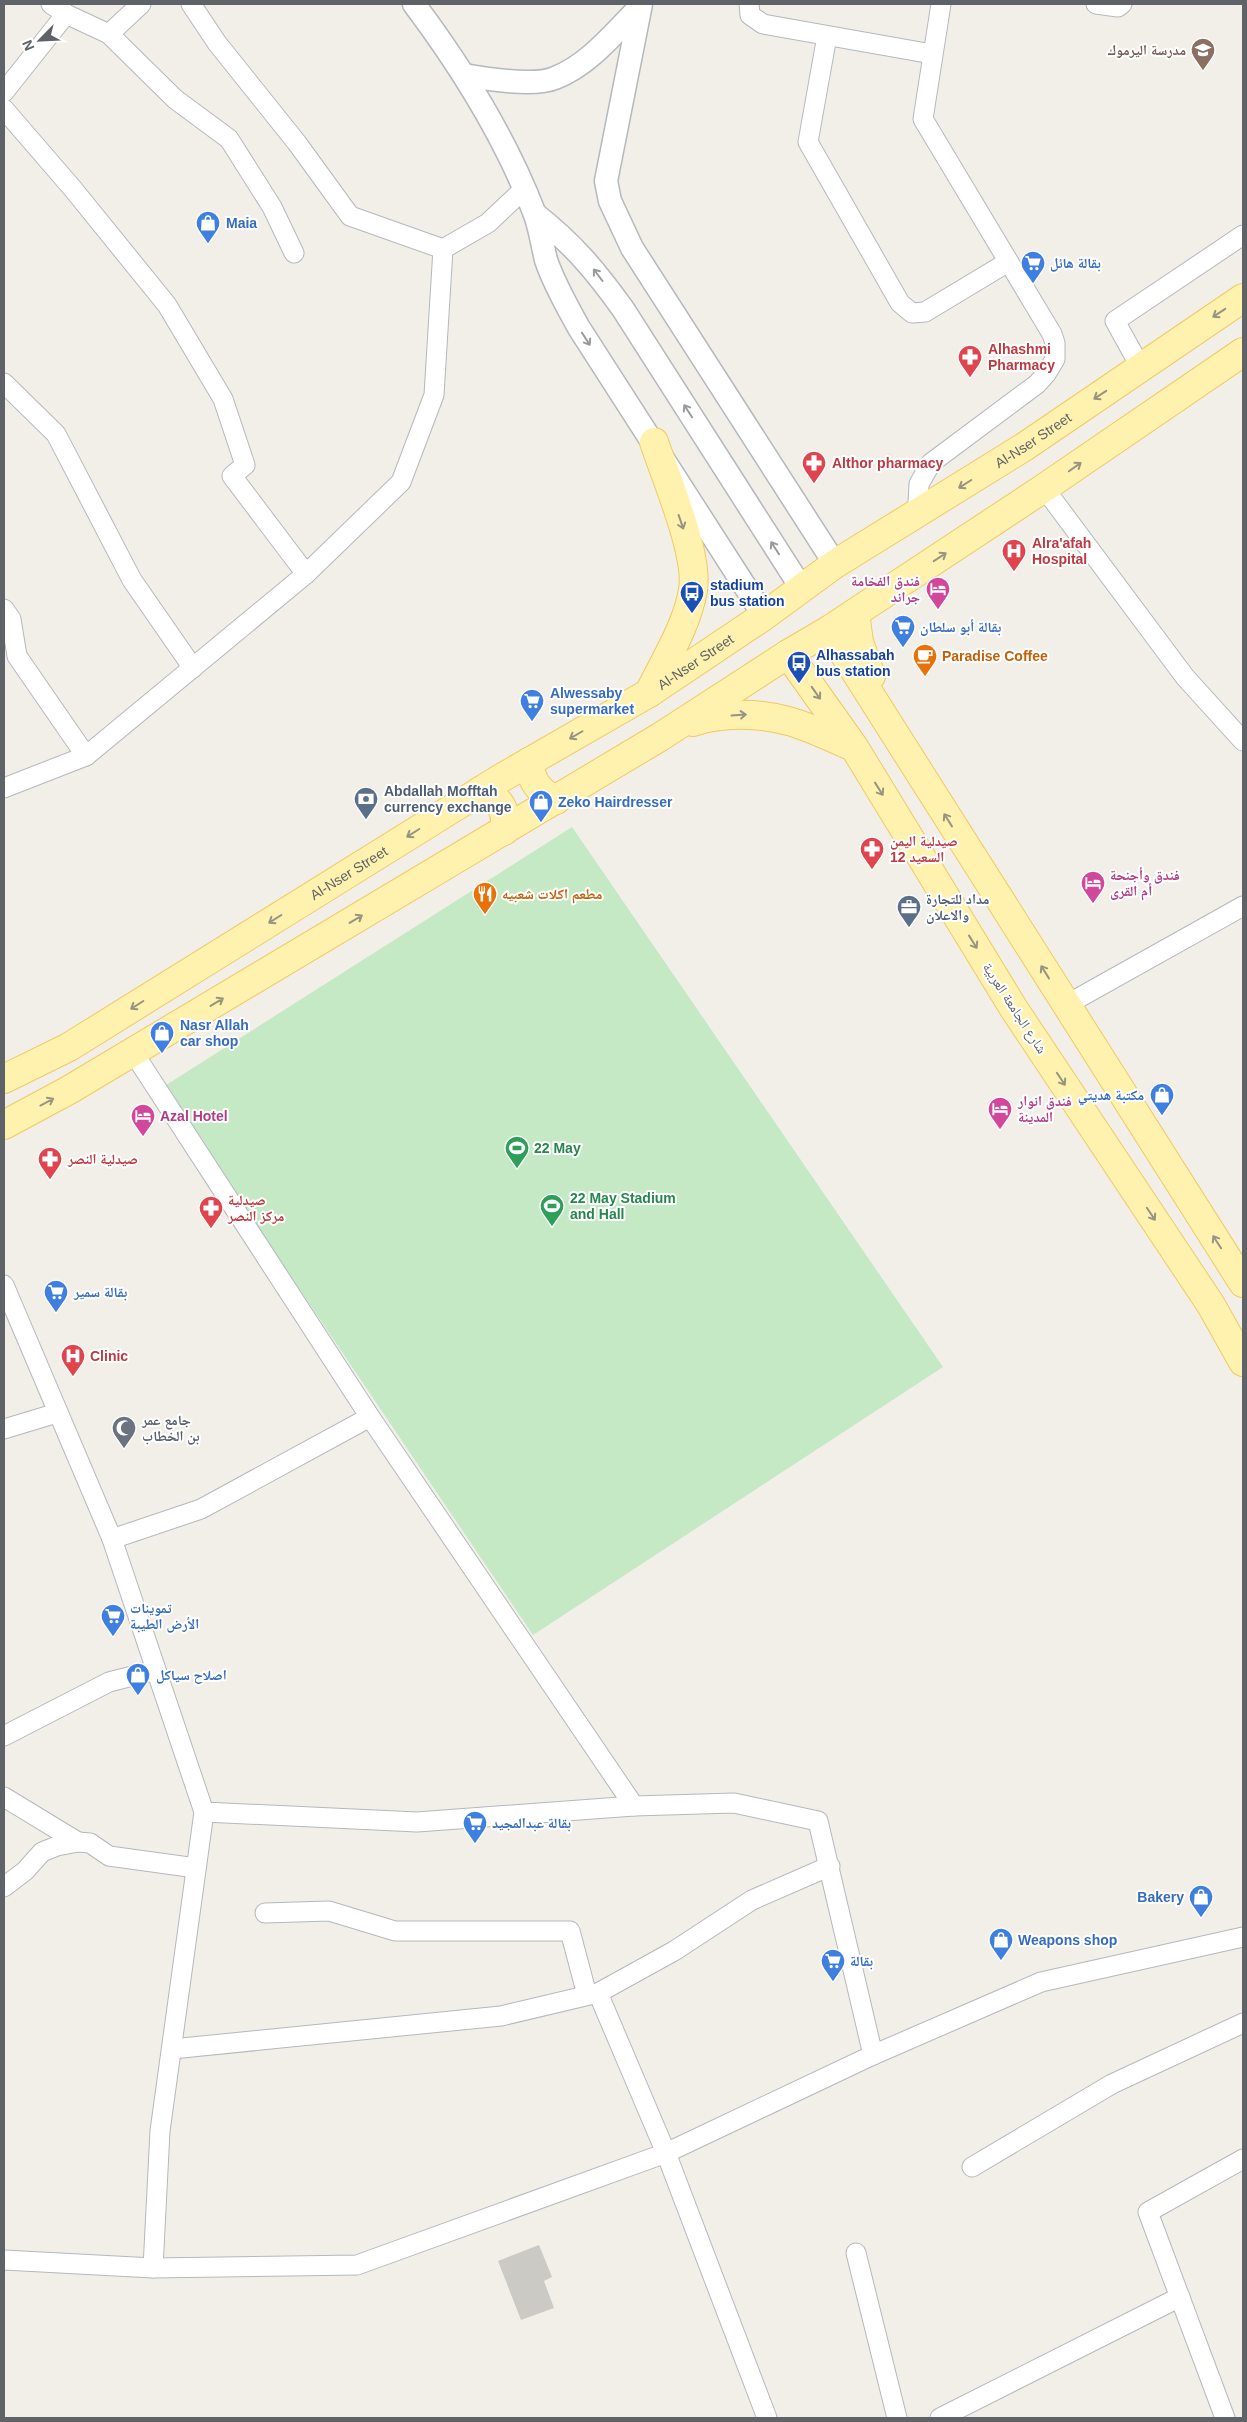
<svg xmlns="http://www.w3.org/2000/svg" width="1247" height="2422" viewBox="0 0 1247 2422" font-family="Helvetica,'Noto Naskh Arabic',sans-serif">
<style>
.green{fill:#c5e8c5}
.building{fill:#cccac5}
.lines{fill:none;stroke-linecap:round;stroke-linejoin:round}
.minor-casing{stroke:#b5b8bc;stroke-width:21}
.tertiary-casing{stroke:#b5b8bc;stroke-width:25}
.primary-casing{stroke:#f2c960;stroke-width:30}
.minor{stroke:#fff;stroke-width:19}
.tertiary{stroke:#fff;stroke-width:22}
.primary{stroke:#fff2af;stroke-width:28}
.oneway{stroke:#979a9d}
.oneway2{stroke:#979581}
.labels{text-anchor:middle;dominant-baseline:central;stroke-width:4;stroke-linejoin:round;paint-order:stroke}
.education-label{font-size:14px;font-weight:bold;fill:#785e54;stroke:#fff;text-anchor:end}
.shop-label{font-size:14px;font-weight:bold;fill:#366cbe;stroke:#fff;text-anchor:start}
.health-label{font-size:14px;font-weight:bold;fill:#be3a42;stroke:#fff;text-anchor:start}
.street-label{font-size:14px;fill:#5f6368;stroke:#fff}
.hotel-label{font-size:14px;font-weight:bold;fill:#b23c85;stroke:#fff;text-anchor:start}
.transit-label{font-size:14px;font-weight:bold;fill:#164399;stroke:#fff;text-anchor:start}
.food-label{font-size:14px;font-weight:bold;fill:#c56008;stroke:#fff;text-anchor:start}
.service-label{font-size:14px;font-weight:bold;fill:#4e5e75;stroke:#fff;text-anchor:start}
.leisure-label{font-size:14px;font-weight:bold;fill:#27864d;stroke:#fff;text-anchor:start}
.worship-label{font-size:14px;font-weight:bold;fill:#5b616d;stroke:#fff;text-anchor:start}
</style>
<rect width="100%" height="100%" fill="#f1efe8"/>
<!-- green -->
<polygon class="green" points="572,827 943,1367 533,1635 163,1087"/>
<!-- building -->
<polygon class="building" points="539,2245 552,2277 544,2281 554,2308 521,2320 498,2261"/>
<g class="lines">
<defs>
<g id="minor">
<polyline points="51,4 66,14"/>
<polyline points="191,4 217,43 297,143 350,216 443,249"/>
<polyline points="749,4 750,15 763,24 932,54"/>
<polyline points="1096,4 1118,7 1122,4"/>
<polyline points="109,34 175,99 229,139 272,207 294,253"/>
<polyline points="827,36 808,142 900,303 912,313 925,312 1008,262"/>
<polyline points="4,92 66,14 109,34 141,4"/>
<polyline points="4,109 73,189 167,305 223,399 245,465 232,476 306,574"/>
<polyline points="1141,368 1115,321 1243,235"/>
<polyline points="4,383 56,434 132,580 193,668"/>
<polyline points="1044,488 1185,677 1243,741"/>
<polyline points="920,513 918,503 919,484 931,463 1037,384 1046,374 1055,359 1055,343 1052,334 923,119 941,4"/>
<polyline points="4,609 11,619 17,656 86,756"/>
<polyline points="4,788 86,756 306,574 401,482 434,395 443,249 488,223 524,189"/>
<polyline points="1066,1005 1243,906"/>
<polyline points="133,1052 370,1417 634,1806"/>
<polyline points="4,1285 112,1539 204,1812 417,1822 634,1806 734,1803 818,1821 873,2055"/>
<polyline points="4,1429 57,1413"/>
<polyline points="112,1539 201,1509 370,1417"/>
<polyline points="4,1736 109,1682 156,1670"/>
<polyline points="4,1797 78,1842"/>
<polyline points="4,1887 25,1871 42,1852 57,1846 78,1842 90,1843 109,1856 196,1868"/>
<polyline points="265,1913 329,1911 395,1931 570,1931 587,1995"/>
<polyline points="598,1993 666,2153 767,2418"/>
<polyline points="172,2049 501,2016 598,1993 674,1951 752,1900 830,1866"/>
<polyline points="972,2167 1112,2084 1243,2023"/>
<polyline points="856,2253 897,2418"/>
<polyline points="4,2260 153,2268 357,2265 666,2153 873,2055 1041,1982 1243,1937"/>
<polyline points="153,2268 160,2131 204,1812"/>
<polyline points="940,2418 1180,2297"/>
<polyline points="1225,2418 1148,2212 1243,2159"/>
</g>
<g id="tertiary">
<path d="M414,4C462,68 505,137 534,212C540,227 542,244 546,260C554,284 567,306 579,328L764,616"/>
<polyline points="641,4 606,181 610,201 632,248 835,564"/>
<path d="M464,75C487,79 534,87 555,78C589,65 615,32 640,7"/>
<path d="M535,214C573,244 595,270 623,309L802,589"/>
</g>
<g id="primary">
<polyline points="855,613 859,642 871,676"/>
<polyline points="829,630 1243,1283"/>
<polyline points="788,654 854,747 1014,1009 1211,1305 1243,1362"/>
<path d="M649,693C665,660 687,626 693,590C699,555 666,478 654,442"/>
<path d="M693,722C706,717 717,716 731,715C780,712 810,728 853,747"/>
<path d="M529,762C531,781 539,792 556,800"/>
<path d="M480,791C500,797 508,811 504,831"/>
<path id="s1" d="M4,1079L69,1047L503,777L649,693L764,616L835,564L1024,447L1243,298"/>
<polyline points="4,1125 69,1090 660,737 788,654 829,630 1044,488 1243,352"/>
</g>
</defs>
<!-- minor casing -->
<use href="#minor" class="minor-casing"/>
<!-- tertiary casing -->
<use href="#tertiary" class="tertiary-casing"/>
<!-- primary casing -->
<use href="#primary" class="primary-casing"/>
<!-- minor -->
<use href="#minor" class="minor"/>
<!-- tertiary -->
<use href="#tertiary" class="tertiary"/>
<!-- primary -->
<use href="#primary" class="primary"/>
</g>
<!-- one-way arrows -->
<defs><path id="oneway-shaft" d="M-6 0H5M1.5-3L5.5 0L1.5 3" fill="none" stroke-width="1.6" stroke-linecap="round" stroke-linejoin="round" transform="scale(1.25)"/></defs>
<g class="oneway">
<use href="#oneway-shaft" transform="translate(598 275) rotate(-127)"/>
<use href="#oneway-shaft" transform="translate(586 339) rotate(57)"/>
<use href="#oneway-shaft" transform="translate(688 411) rotate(-123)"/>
<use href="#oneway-shaft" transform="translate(775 548) rotate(-123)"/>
</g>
<g class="oneway2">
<use href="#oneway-shaft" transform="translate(1219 313) rotate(147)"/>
<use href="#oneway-shaft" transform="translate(1100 395) rotate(147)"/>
<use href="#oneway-shaft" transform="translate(1075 467) rotate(-35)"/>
<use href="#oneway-shaft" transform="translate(965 484) rotate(148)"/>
<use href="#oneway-shaft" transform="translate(681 522) rotate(71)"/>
<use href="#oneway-shaft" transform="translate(940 557) rotate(-33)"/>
<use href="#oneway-shaft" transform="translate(816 693) rotate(55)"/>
<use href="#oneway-shaft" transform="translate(739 715) rotate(-4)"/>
<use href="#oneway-shaft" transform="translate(576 735) rotate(150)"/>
<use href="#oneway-shaft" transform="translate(879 789) rotate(58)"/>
<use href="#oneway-shaft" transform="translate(948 820) rotate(-122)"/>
<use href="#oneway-shaft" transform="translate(413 833) rotate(148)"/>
<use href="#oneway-shaft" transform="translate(275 919) rotate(148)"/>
<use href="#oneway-shaft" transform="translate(356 919) rotate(-31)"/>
<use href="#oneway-shaft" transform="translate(973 942) rotate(58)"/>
<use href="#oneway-shaft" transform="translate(1045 972) rotate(-122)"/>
<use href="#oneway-shaft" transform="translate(217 1002) rotate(-31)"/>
<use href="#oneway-shaft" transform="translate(137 1005) rotate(148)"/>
<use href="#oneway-shaft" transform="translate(1061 1079) rotate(56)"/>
<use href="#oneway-shaft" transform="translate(47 1102) rotate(-28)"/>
<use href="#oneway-shaft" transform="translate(1151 1214) rotate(56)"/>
<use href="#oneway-shaft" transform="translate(1217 1242) rotate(-123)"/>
</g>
<!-- icons -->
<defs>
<symbol id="school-pin" viewBox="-11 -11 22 30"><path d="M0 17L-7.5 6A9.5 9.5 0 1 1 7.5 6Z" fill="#8d6e63" stroke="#fff"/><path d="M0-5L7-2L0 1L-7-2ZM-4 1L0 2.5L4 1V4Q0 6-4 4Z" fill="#fff"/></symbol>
<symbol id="shop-pin" viewBox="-11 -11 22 30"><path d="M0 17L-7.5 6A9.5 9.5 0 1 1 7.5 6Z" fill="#3f7fe0" stroke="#fff"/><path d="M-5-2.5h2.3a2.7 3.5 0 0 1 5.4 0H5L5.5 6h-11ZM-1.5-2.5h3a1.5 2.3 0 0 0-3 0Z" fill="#fff"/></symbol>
<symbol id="supermarket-pin" viewBox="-11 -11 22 30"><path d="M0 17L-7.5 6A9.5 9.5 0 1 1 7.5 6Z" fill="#3f7fe0" stroke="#fff"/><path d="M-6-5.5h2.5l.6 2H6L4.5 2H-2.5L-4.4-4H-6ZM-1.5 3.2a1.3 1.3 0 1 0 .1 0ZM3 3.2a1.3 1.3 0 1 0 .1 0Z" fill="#fff"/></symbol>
<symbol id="pharmacy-pin" viewBox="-11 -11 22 30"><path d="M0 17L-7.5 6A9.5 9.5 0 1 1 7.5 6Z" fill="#e0444e" stroke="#fff"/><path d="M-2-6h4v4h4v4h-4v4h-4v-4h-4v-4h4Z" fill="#fff"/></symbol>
<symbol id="hospital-pin" viewBox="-11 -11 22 30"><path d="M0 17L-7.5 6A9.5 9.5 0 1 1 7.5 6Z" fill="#e0444e" stroke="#fff"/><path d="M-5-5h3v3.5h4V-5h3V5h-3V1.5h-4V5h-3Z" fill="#fff"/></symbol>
<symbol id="hotel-pin" viewBox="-11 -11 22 30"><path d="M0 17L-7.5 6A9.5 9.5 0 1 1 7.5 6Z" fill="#d1479c" stroke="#fff"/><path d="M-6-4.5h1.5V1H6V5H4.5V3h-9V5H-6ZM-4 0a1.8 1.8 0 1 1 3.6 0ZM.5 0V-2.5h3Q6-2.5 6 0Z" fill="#fff"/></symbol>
<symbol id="bus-pin" viewBox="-11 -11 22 30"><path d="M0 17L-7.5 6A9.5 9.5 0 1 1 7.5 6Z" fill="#1a4fb4" stroke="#fff"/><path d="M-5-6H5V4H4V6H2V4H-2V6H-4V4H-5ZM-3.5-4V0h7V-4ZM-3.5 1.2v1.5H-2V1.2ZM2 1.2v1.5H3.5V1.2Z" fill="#fff"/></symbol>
<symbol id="cafe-pin" viewBox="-11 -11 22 30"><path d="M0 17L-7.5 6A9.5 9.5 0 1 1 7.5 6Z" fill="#e8710a" stroke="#fff"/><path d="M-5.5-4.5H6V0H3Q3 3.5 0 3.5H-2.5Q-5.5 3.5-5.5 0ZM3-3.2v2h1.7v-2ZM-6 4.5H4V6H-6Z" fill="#fff"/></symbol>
<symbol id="bank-pin" viewBox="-11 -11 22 30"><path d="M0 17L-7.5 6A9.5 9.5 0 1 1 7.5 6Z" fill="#5c6f8a" stroke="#fff"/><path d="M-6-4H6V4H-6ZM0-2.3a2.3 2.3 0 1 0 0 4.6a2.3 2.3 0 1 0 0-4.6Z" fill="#fff"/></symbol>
<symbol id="restaurant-pin" viewBox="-11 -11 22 30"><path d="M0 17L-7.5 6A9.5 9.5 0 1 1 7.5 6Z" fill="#e8710a" stroke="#fff"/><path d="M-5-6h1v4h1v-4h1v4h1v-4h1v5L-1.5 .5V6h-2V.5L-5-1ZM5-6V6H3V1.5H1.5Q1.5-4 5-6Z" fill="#fff"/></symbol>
<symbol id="office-pin" viewBox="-11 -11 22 30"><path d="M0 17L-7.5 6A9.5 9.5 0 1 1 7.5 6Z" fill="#5c6f8a" stroke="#fff"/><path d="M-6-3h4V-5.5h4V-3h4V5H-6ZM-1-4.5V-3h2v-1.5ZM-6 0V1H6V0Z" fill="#fff"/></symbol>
<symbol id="stadium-pin" viewBox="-11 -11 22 30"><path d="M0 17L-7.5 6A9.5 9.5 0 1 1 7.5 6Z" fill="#2e9e5b" stroke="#fff"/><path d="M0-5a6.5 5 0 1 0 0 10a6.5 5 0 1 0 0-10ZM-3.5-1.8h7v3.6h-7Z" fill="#fff"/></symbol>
<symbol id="mosque-pin" viewBox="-11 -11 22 30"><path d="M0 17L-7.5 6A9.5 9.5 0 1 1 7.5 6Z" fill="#6b7280" stroke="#fff"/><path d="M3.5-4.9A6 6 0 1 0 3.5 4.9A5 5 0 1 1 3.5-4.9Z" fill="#fff"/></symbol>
</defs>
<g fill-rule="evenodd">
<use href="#school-pin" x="1189" y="36" width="28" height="38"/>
<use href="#shop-pin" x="194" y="209" width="28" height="38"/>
<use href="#supermarket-pin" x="1019" y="249" width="28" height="38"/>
<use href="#pharmacy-pin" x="956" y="343" width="28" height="38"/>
<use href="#pharmacy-pin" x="800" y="449" width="28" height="38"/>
<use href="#hospital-pin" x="1000" y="537" width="28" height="38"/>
<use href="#hotel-pin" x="924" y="575" width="28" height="38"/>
<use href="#bus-pin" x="678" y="579" width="28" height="38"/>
<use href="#supermarket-pin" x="889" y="613" width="28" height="38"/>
<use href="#cafe-pin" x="911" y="642" width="28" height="38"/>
<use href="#bus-pin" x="785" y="649" width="28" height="38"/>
<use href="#supermarket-pin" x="518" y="687" width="28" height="38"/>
<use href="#bank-pin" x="352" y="785" width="28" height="38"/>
<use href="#shop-pin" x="527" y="788" width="28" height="38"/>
<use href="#pharmacy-pin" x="858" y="835" width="28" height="38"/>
<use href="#hotel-pin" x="1079" y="869" width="28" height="38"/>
<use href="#restaurant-pin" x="471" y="880" width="28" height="38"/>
<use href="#office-pin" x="895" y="893" width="28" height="38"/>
<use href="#shop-pin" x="148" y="1019" width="28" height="38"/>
<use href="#shop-pin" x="1148" y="1081" width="28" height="38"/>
<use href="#hotel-pin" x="986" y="1095" width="28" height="38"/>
<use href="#hotel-pin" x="129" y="1102" width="28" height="38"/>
<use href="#stadium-pin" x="503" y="1134" width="28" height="38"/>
<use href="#pharmacy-pin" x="36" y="1145" width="28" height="38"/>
<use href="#stadium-pin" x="538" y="1192" width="28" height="38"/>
<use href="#pharmacy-pin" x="197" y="1194" width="28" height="38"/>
<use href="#supermarket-pin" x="42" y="1278" width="28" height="38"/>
<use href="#hospital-pin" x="59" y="1342" width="28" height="38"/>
<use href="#mosque-pin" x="110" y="1414" width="28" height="38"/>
<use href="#supermarket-pin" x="99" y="1602" width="28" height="38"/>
<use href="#shop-pin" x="124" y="1661" width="28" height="38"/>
<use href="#supermarket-pin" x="461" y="1809" width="28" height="38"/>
<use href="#shop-pin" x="1187" y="1883" width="28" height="38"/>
<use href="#shop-pin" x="987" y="1926" width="28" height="38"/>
<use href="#supermarket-pin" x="819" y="1947" width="28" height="38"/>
</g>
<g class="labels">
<!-- education labels -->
<g class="education-label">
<text x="1186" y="50">مدرسة اليرموك</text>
</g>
<!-- shop labels -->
<g class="shop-label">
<text x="226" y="223">Maia</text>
<text x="1050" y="263">بقالة هائل</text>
<text x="920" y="627">بقالة أبو سلطان</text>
<text x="550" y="693">Alwessaby<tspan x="550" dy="16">supermarket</tspan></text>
<text x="558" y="802">Zeko Hairdresser</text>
<text x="180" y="1025">Nasr Allah<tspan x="180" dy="16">car shop</tspan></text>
<text x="1144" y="1095" text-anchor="end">مكتبة هديتي</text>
<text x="74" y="1292">بقالة سمير</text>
<text x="130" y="1608">تموينات<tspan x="130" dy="16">الأرض الطيبة</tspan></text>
<text x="156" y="1675">اصلاح سياكل</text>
<text x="492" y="1823">بقالة عبدالمجيد</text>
<text x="1184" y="1897" text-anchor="end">Bakery</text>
<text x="1018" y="1940">Weapons shop</text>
<text x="850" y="1961">بقالة</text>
</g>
<!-- health labels -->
<g class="health-label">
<text x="988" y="349">Alhashmi<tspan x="988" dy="16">Pharmacy</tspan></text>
<text x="832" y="463">Althor pharmacy</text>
<text x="1032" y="543">Alra'afah<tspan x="1032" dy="16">Hospital</tspan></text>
<text x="890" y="841">صيدلية اليمن<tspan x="890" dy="16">السعيد 12</tspan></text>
<text x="68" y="1159">صيدلية النصر</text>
<text x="228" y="1200">صيدلية<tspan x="228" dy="16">مركز النصر</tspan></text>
<text x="90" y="1356">Clinic</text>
</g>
<!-- street labels -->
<g class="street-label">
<text stroke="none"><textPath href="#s1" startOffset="1212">Al-Nser Street</textPath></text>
<text stroke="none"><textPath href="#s1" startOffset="808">Al-Nser Street</textPath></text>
<text stroke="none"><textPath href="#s1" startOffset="402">Al-Nser Street</textPath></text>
<text transform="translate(1015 1008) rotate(57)">شارع الجامعة العربية</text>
</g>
<!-- hotel labels -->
<g class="hotel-label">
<text x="920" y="581" text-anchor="end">فندق الفخامة<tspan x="920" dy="16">جراند</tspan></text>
<text x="1110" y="875">فندق وأجنحة<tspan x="1110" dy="16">أم القرى</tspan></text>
<text x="1018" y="1101">فندق انوار<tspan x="1018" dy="16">المدينة</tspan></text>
<text x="160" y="1116">Azal Hotel</text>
</g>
<!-- transit labels -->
<g class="transit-label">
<text x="710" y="585">stadium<tspan x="710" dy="16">bus station</tspan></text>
<text x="816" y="655">Alhassabah<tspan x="816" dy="16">bus station</tspan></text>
</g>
<!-- food labels -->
<g class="food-label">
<text x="942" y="656">Paradise Coffee</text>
<text x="502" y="894">مطعم اكلات شعبيه</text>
</g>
<!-- service labels -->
<g class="service-label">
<text x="384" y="791">Abdallah Mofftah<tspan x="384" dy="16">currency exchange</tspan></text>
<text x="926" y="899">مداد للتجارة<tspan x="926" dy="16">والاعلان</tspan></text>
</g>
<!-- leisure labels -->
<g class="leisure-label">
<text x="534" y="1148">22 May</text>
<text x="570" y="1198">22 May Stadium<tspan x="570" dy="16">and Hall</tspan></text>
</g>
<!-- worship labels -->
<g class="worship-label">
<text x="142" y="1420">جامع عمر<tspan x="142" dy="16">بن الخطاب</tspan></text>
</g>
</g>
<!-- border -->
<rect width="1247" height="2422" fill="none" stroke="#5f6368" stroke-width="10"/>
<!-- north arrow -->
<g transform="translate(40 40) rotate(246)" stroke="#ffffff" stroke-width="4" paint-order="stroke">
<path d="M0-4L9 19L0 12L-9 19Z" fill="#5f6368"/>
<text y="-8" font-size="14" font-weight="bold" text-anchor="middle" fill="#5f6368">N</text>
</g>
</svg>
